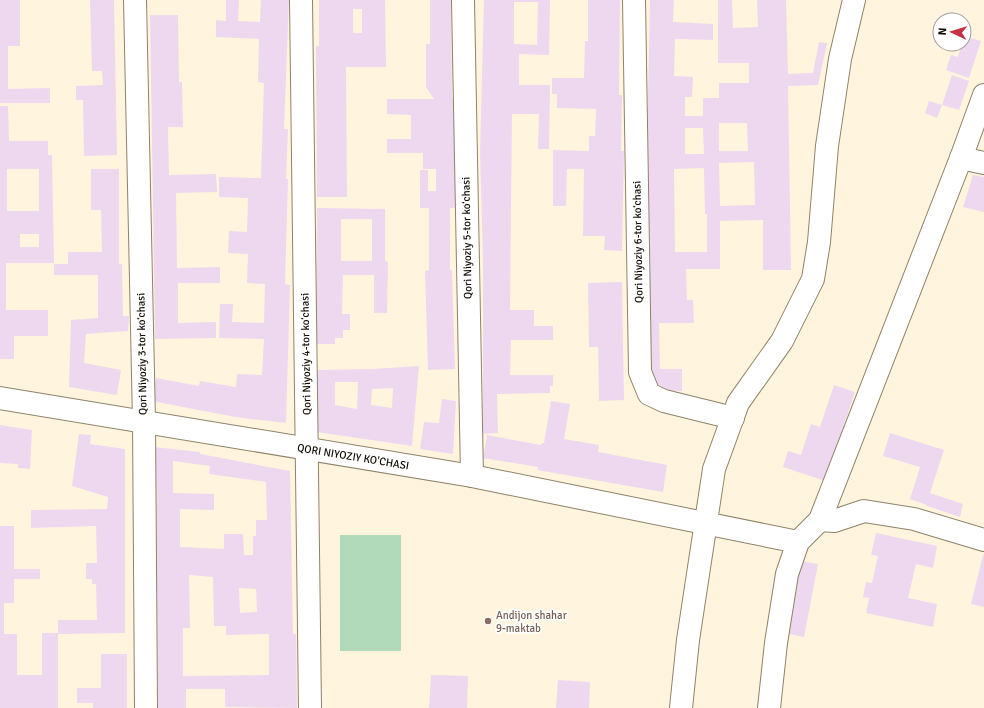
<svg xmlns="http://www.w3.org/2000/svg" width="984" height="708" viewBox="0 0 984 708" font-family="Signika,sans-serif">
<style>
.grass{fill:#b0daba}
.building{fill:#eed8ef;fill-rule:evenodd}
.lines{fill:none;stroke-linecap:round;stroke-linejoin:round}
.minor-casing{stroke:#8e8369;stroke-width:24}
.minor{stroke:#fff;stroke-width:22}
.education-dot{fill:#8d6e63;stroke:#fff;stroke-width:1.5}
.labels{text-anchor:middle;dominant-baseline:central;stroke-width:3.5;stroke-linejoin:round;paint-order:stroke}
.street-label{font-size:11px;fill:#100c04;stroke:#fff}
.education-label{font-size:11px;fill:#785e54;stroke:#fff;text-anchor:start}
</style>
<rect width="100%" height="100%" fill="#fff4de"/>
<!-- grass -->
<rect class="grass" x="340" y="535" width="61" height="116"/>
<!-- building -->
<g class="building">
<polygon points="0,0 20,0 20,46 8,46 8,89 50,88 50,103 0,103"/>
<polygon points="90,0 114,0 117,155 84,156 83,100 76,100 76,86 103,85 102,71 92,71"/>
<polygon points="226,0 239,0 238,21 260,22 261,0 289,0 284,129 288,129 286,179 288,179 285,284 290,285 286,423 235,417 152,401 156,378 199,386 200,381 236,387 237,374 262,375 264,339 219,338 220,304 233,304 232,322 264,323 265,284 247,283 248,254 228,253 229,231 247,232 248,198 219,197 219,177 261,178 264,83 258,82 259,39 216,37 216,20 226,21"/>
<path d="M319,0H385L386,67H346L347,197H317L316,46H319ZM353,9H362V33H353Z"/>
<polygon points="430,0 451,0 452,99 455,99 455,208 450,208 450,270 452,270 455,369 428,370 425,271 429,270 429,208 420,208 420,170 428,170 428,191 436,191 436,169 423,169 423,153 387,153 387,139 411,139 411,115 387,114 387,99 434,99 426,87 426,44 430,44"/>
<path d="M484,0H550L549,55L519,54V85H550L549,149H538L539,114H512L510,310H534V326H553V340H511L510,375H553V386H550V393L497,394L498,433L483,434V260L480,152ZM514,2H538L537,45L514,44Z"/>
<polygon points="588,0 620,0 619,95 622,95 621,151 624,151 622,251 604,250 605,236 583,236 584,169 567,169 566,206 553,206 553,150 589,151 589,136 595,136 596,109 557,108 557,94 552,94 552,78 584,78 585,41 588,41"/>
<path d="M650,0H674L673,22L713,24V40L675,39L674,76L693,77L692,97H685V116H703V98H719V83H749V63H718V0H732L733,28L758,27L757,0H786L788,74L813,73L819,42L827,43L818,85L788,86L791,270H763V220L720,221V269H686L687,300H693L694,323H659L660,369H682V391H649L648,96ZM719,123H747L748,151H719ZM685,128H703L704,154H685ZM754,162L755,205L720,206L719,163ZM704,168L705,214H707V252H675L674,169Z"/>
<polygon points="150,15 178,15 179,82 182,82 183,127 168,127 169,175 216,174 217,192 176,193 177,268 220,267 220,283 178,283 178,323 216,322 216,338 155,339"/>
<polygon points="964,36 981,41 969,78 946,70 951,55 958,57 962,44 964,44"/>
<polygon points="952,75 969,81 959,110 942,105 937,118 925,113 929,101 942,105"/>
<path d="M0,106H8L9,141H48V155H52L54,263H6V310H48V336H14V359H0ZM7,169H39V211H7ZM20,234H39V247H20Z"/>
<polygon points="91,169 119,169 119,264 122,264 123,316 129,316 128,331 86,334 84,363 121,370 117,395 69,387 71,320 98,318 98,275 54,275 54,264 68,264 68,252 102,252 101,210 91,210"/>
<polygon points="973,175 984,177 984,212 963,207"/>
<path d="M317,208L385,209V261L388,262L387,313H374V275H343L342,314H350V330H343V338H335V344H316ZM341,219H372V261H341Z"/>
<polygon points="622,282 624,400 599,401 598,347 589,347 588,283"/>
<path d="M419,366L412,446L317,432L318,370L373,369ZM335,382H358L357,409L335,405ZM393,388L392,408L371,405L372,389Z"/>
<polygon points="834,385 855,392 825,481 783,467 788,451 801,455 811,424 820,427"/>
<polygon points="442,399 456,401 453,454 420,449 424,422 439,423"/>
<polygon points="551,401 570,404 564,439 599,445 598,452 667,465 663,492 537,470 538,467 483,458 487,435 541,445 542,443 544,443"/>
<polygon points="0,425 32,430 30,469 18,468 18,464 0,463"/>
<polygon points="890,433 944,450 930,493 963,504 960,517 927,506 927,505 910,499 920,467 883,456"/>
<polygon points="79,434 91,435 90,444 125,449 125,633 58,634 58,620 97,620 96,584 92,584 92,579 86,579 86,563 97,563 96,526 31,528 31,510 107,509 108,497 72,486"/>
<path d="M154,447L200,452V454L290,471L293,634H296L297,708L225,707V689H186V708H158L156,455H154ZM173,461L210,466L209,474L266,482L267,520H256V536H253V555H244L243,534H224V549L180,547V509L214,510V494L173,493ZM189,575L213,577L214,626H226V635L269,634V675L183,676V628H190ZM239,588L256,589L257,612L240,613Z"/>
<polygon points="0,526 14,526 14,569 40,569 40,579 14,579 14,603 4,603 4,634 17,634 17,675 42,675 42,633 58,633 58,708 0,708"/>
<polygon points="876,533 937,546 933,568 916,564 908,598 937,604 933,627 866,613 869,598 863,597 866,582 872,583 878,556 871,555"/>
<polygon points="983,555 984,555 984,607 971,604"/>
<polygon points="801,561 818,564 804,637 785,633 794,599"/>
<polygon points="101,654 127,654 127,708 93,708 93,703 77,703 77,688 101,688"/>
<polygon points="431,675 468,676 467,708 429,708"/>
<polygon points="558,680 590,682 589,708 556,708"/>
</g>
<g class="lines">
<defs>
<g id="minor">
<polyline points="135,0 144,421 146,708"/>
<polyline points="301,0 310,708"/>
<polyline points="463,0 472,476"/>
<polyline points="634,0 640,372 649,394 664,401 733,418"/>
<polyline points="961,158 984,163"/>
<path id="s1" d="M0,398L472,476L798,542"/>
<polyline points="820,520 834,521 864,511 914,519 984,540"/>
<polyline points="681,708 688,640 714,469 738,403 782,341 813,279 819,242 827,146 840,59 854,0"/>
<polyline points="769,708 776,643 787,574 798,542 820,520 961,158 984,95"/>
</g>
</defs>
<!-- minor casing -->
<use href="#minor" class="minor-casing"/>
<!-- minor -->
<use href="#minor" class="minor"/>
</g>
<!-- markers -->
<circle class="education-dot" cx="488" cy="621" r="4"/>
<g class="labels">
<!-- street labels -->
<g class="street-label">
<text transform="translate(467 238) rotate(-91)">Qori Niyoziy 5-tor koʻchasi</text>
<text transform="translate(638 242) rotate(-91)">Qori Niyoziy 6-tor koʻchasi</text>
<text transform="translate(142 354) rotate(-91)">Qori Niyoziy 3-tor koʻchasi</text>
<text transform="translate(306 354) rotate(-91)">Qori Niyoziy 4-tor koʻchasi</text>
<text stroke="none"><textPath href="#s1" startOffset="358">QORI NIYOZIY KO'CHASI</textPath></text>
</g>
<!-- education labels -->
<g class="education-label">
<text x="496" y="615">Andijon shahar<tspan x="496" dy="13">9-maktab</tspan></text>
</g>
</g>
<!-- north arrow -->
<g transform="translate(952 32) rotate(274)"><circle r="19" fill="#ffffff" stroke="#9f9e9b"/>
<path d="M0-3L7 15L0 10L-7 15Z" fill="#c33345"/>
<text y="-6" font-size="11" font-weight="bold" text-anchor="middle" fill="#100c04">N</text>
</g>
</svg>
